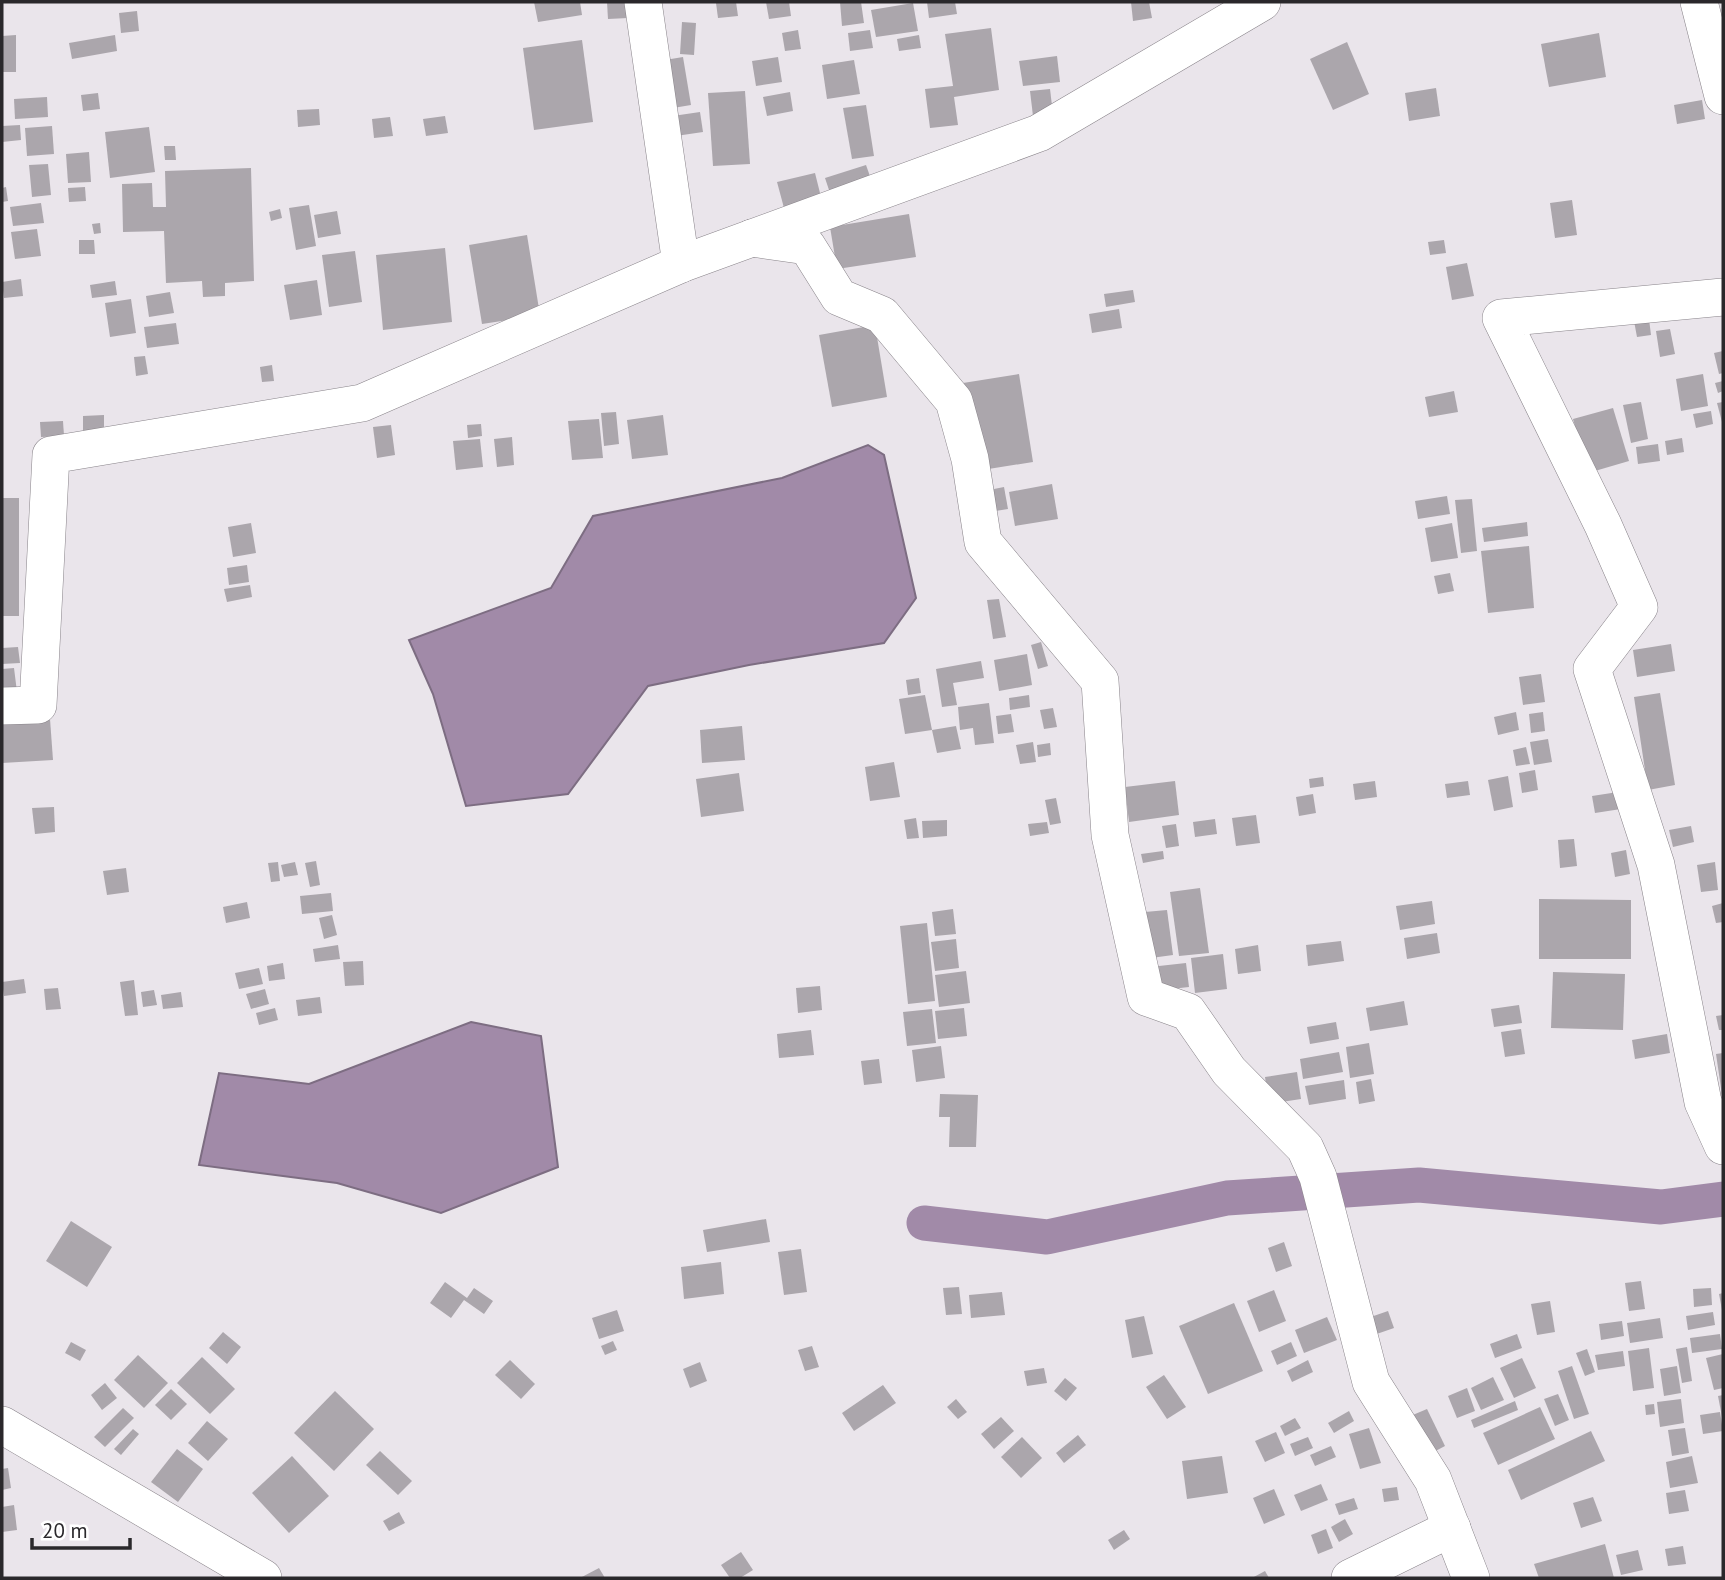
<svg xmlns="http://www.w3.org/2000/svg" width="1725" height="1580" viewBox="0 0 1725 1580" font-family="'PT Sans',sans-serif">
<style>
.water{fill:#a18aa8;stroke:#7d6d82;stroke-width:2}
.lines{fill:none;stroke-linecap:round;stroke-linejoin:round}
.canal{stroke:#a18aa8;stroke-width:35}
.building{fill:#aba6ac}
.street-casing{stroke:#888389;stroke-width:38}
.street{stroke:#fff;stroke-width:37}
</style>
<rect width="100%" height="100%" fill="#eae5eb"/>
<!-- water -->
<g class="water">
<polygon points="868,445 884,455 916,598 884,643 749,665 648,686 568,794 466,806 433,694 409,640 551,588 593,516 782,478"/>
<polygon points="471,1022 541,1036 558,1167 441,1213 337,1183 199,1165 219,1073 309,1084"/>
</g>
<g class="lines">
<!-- canal -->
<polyline class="canal" points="924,1223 1047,1237 1227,1198 1419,1185 1661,1207 1723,1199"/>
</g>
<!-- building -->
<g class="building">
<polygon points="534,2 580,2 582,15 538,22"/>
<polygon points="607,2 627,2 628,18 608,19"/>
<polygon points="722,2 736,2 738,16 718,18 716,3"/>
<polygon points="766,2 789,2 791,16 769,19"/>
<polygon points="840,2 861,2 864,23 842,26"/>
<polygon points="927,2 955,2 957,14 929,18"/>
<polygon points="1131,2 1149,2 1152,18 1133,21"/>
<polygon points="913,3 918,31 876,37 871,10"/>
<polygon points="137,11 139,31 121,33 119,13"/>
<polygon points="682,22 696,23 694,55 680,54"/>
<polygon points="991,28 999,90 954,97 958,125 930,128 925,89 953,86 945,34"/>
<polygon points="798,30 801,49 785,51 782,33"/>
<polygon points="870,30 873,48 850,51 848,33"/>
<polygon points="1599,33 1606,77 1549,87 1541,44"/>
<polygon points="16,35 16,72 2,72 2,36"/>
<polygon points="115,35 117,51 72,59 69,43"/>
<polygon points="919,35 921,48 899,51 897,39"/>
<polygon points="582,40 593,122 534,130 523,48"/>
<polygon points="1347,42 1369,94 1333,110 1310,59"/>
<polygon points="1057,56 1060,82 1023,86 1019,61"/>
<polygon points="683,57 691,105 673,108 665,60"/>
<polygon points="778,57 782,82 756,86 752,61"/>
<polygon points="854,60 860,94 827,99 822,65"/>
<polygon points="1436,88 1440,116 1409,121 1405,93"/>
<polygon points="1050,89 1053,114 1033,116 1030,91"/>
<polygon points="745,91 750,164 713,166 708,93"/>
<polygon points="790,92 793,111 767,116 763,97"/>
<polygon points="98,93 100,109 83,111 81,95"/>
<polygon points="47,97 48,117 15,119 14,99"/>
<polygon points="1702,100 1705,119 1677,124 1674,105"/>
<polygon points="866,105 874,156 852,159 843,108"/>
<polygon points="319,109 320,125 298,127 297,110"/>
<polygon points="700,112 703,132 669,137 666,117"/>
<polygon points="445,116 448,133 426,136 423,119"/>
<polygon points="390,117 393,136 374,138 372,119"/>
<polygon points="20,125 21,140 2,142 2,126"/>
<polygon points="52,126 54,154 27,156 25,128"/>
<polygon points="149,127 155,172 110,178 105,132"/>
<polygon points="164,146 175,146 176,160 165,160"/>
<polygon points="89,152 91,182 68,183 66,154"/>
<polygon points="48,164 51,195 32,197 29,165"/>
<polygon points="866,165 872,182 831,196 825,178"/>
<polygon points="251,168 254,281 225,283 225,296 203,297 202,281 166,283 164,231 123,232 122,184 152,183 153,207 166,207 165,171"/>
<polygon points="815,173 824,209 787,219 777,182"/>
<polygon points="6,187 8,201 2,202 2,188"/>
<polygon points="85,187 86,201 69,202 68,188"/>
<polygon points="1572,200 1577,235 1555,238 1550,203"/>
<polygon points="41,203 44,223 13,226 10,207"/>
<polygon points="309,205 316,246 296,250 289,208"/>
<polygon points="280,209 282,218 271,221 269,212"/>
<polygon points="337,211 341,234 318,238 314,215"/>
<polygon points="909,214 916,257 837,269 830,227"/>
<polygon points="100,223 101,233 94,234 92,224"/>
<polygon points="37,229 41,256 15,259 11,232"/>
<polygon points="527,235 540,315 482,324 469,245"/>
<polygon points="79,240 94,240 95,254 79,254"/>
<polygon points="1444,240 1446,253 1430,255 1428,242"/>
<polygon points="445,248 452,322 383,330 376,255"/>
<polygon points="355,251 362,302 329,307 322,255"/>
<polygon points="1467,263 1474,296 1452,300 1446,267"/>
<polygon points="21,279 23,296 4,298 2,282"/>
<polygon points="317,280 322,315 290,320 284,285"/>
<polygon points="115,281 117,295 92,298 90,285"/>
<polygon points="1133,290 1135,302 1106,307 1104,294"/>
<polygon points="170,292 174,313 149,317 146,296"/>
<polygon points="131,299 136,333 110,337 105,303"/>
<polygon points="1119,309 1122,328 1092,333 1089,314"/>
<polygon points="1649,319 1651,335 1637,337 1634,321"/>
<polygon points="176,323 179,344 147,348 144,327"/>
<polygon points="875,325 887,397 832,407 819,335"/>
<polygon points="1670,329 1675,354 1660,357 1656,331"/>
<polygon points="1723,351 1723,373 1719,374 1714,353"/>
<polygon points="145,356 148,374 136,376 134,357"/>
<polygon points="272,365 274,381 262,382 260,367"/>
<polygon points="1019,374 1033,462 976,471 963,383"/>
<polygon points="1703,374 1708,406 1681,411 1676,379"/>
<polygon points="1723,381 1723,391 1718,393 1715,383"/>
<polygon points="1454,391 1458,412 1429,417 1425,397"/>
<polygon points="1641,402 1648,439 1631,443 1623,405"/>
<polygon points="1723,402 1723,422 1722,422 1717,403"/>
<polygon points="1613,408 1629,461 1588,473 1573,419"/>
<polygon points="1711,411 1713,424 1696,428 1693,414"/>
<polygon points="616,412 619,444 604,446 601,413"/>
<polygon points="104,415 104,434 83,434 83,416"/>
<polygon points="663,415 668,455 632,459 627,420"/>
<polygon points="599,419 603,458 572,460 568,421"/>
<polygon points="63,421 64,436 41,437 40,422"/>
<polygon points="481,424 482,436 468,438 467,425"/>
<polygon points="391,425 395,455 377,458 373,427"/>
<polygon points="512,437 514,465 497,467 494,439"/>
<polygon points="1682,438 1684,452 1667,455 1665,441"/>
<polygon points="480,439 483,467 456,470 453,441"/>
<polygon points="1658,444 1660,461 1638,464 1636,447"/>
<polygon points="1052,484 1058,519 1015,526 1009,492"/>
<polygon points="1004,487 1008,509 983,513 979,492"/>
<polygon points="1447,496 1450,514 1418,519 1415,501"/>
<rect x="2" y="498" width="17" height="118"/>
<polygon points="1472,499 1477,551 1461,553 1455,500"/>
<polygon points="1527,522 1528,536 1484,542 1482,528"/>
<polygon points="251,523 256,553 233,557 228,527"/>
<polygon points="1452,523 1458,558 1431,562 1425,528"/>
<polygon points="1529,546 1534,608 1488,613 1481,551"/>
<polygon points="247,565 249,582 229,585 227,568"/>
<polygon points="1450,573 1454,591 1438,594 1434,576"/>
<polygon points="250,585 252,597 227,602 224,589"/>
<polygon points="999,599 1006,637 993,639 987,600"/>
<polygon points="1041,642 1048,666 1038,669 1031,645"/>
<polygon points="1671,644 1675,671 1637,677 1633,650"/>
<polygon points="18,647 20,663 2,664 2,648"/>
<polygon points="1027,654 1032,685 999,691 994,660"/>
<polygon points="981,661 984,678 953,683 957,705 942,707 936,669"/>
<polygon points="14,668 17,692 2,694 2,669"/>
<polygon points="1541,674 1545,702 1523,705 1519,677"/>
<polygon points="919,678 921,693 908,695 906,680"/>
<polygon points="1660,693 1675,785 1648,790 1634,697"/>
<polygon points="925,695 932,730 905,734 899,699"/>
<polygon points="1029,695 1030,707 1010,710 1009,698"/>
<polygon points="989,703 994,743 975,745 973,728 960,730 958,707"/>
<polygon points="1053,708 1057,727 1044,729 1040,710"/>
<polygon points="1516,712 1519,730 1498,735 1494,717"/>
<polygon points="1543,712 1545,731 1531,733 1529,714"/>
<polygon points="1011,714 1014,732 998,734 996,716"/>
<polygon points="50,719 53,760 2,763 2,722"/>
<polygon points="742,726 745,760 702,763 700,730"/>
<polygon points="956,726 961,749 937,753 932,730"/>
<polygon points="1548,739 1552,762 1534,765 1530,742"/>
<polygon points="1033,742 1036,762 1020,764 1016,745"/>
<polygon points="1050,743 1051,755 1038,757 1037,745"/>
<polygon points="1526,747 1530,764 1516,766 1513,750"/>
<polygon points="894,762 900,797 870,801 865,767"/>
<polygon points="1535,770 1538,790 1522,793 1519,773"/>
<polygon points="739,773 744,811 701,817 696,779"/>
<polygon points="1508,776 1513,807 1494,811 1488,780"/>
<polygon points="1323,777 1324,786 1310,788 1309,779"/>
<polygon points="1175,781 1179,815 1129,822 1125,787"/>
<polygon points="1375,781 1377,797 1355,800 1353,784"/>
<polygon points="1468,781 1470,795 1447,798 1445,784"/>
<polygon points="1618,792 1621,809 1595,813 1592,796"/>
<polygon points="1313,794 1316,813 1299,816 1296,797"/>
<polygon points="1056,798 1061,823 1050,825 1045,800"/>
<polygon points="54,807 55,832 35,834 32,808"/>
<polygon points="1256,815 1260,843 1236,846 1232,818"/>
<polygon points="916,818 919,838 907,839 904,820"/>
<polygon points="1215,819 1217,834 1195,837 1193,822"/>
<polygon points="947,820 947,836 923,838 922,821"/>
<polygon points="1047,822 1049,833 1030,836 1028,824"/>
<polygon points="1176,824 1179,846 1166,848 1162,826"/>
<polygon points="1691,826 1694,842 1673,847 1669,830"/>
<polygon points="1574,839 1577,866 1560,868 1558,840"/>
<polygon points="1626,850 1630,874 1615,877 1611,853"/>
<polygon points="1163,851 1164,859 1143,863 1141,854"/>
<polygon points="316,861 320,885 310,887 305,863"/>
<polygon points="278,862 280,881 271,882 268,863"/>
<polygon points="295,862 298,875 284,877 281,865"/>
<polygon points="1715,862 1718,890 1701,892 1697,865"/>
<polygon points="126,868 129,892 107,895 103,871"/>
<polygon points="1200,888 1209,953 1179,956 1170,892"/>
<polygon points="331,893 333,911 302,914 300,896"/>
<polygon points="1539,899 1631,900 1631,959 1539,959"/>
<polygon points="1432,901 1435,924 1400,930 1396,906"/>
<polygon points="247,902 250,918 226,923 223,907"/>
<polygon points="1723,903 1723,922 1716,923 1712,906"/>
<polygon points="953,909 956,934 935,936 932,912"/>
<polygon points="1167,910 1173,955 1151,958 1145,912"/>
<polygon points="332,915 337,935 324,939 319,918"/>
<polygon points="927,923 935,1001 908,1004 900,926"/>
<polygon points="1437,933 1440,953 1407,959 1404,938"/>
<polygon points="956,939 959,968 935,971 931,942"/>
<polygon points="1341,941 1344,961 1308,966 1306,945"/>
<polygon points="338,945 340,959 315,962 313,949"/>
<polygon points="1258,945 1261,971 1238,974 1235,949"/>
<polygon points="1223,954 1227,989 1195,993 1191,958"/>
<polygon points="363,961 364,985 345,986 343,962"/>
<polygon points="283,963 285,979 269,981 267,966"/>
<polygon points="1186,963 1189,987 1153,991 1150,967"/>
<polygon points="259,968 263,984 239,989 235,973"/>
<polygon points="966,971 970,1003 939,1007 935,975"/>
<polygon points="1553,972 1625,974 1623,1030 1551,1028"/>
<polygon points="24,979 26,993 4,996 2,982"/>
<polygon points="134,980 138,1015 125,1016 120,982"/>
<polygon points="820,986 822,1010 798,1013 796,988"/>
<polygon points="58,988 61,1009 46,1010 44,989"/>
<polygon points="265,989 269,1004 251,1009 246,994"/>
<polygon points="154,990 157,1005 143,1007 141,992"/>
<polygon points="181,992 183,1007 163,1009 161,995"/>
<polygon points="320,997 322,1013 298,1016 296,1000"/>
<polygon points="1404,1001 1408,1025 1370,1031 1366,1008"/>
<polygon points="1519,1005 1522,1023 1494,1027 1491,1009"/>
<polygon points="275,1008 278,1020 259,1025 256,1013"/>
<polygon points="964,1008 967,1036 938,1039 935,1011"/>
<polygon points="932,1009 936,1043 907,1046 903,1012"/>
<polygon points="1723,1015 1723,1030 1719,1030 1716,1016"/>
<polygon points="1336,1022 1339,1039 1310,1044 1307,1027"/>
<polygon points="1521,1029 1525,1054 1505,1057 1501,1032"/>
<polygon points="811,1030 814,1055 779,1058 777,1034"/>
<polygon points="1667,1034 1670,1053 1635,1059 1632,1040"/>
<polygon points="1369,1043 1374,1074 1350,1078 1346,1047"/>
<polygon points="941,1046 945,1078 916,1082 912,1050"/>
<polygon points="1339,1052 1343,1072 1303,1079 1300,1059"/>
<polygon points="1723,1053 1723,1094 1722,1095 1716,1054"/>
<polygon points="879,1059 882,1083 864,1085 861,1061"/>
<polygon points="1297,1072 1301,1099 1269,1104 1265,1077"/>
<polygon points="1371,1079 1375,1101 1359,1104 1356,1082"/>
<polygon points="1344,1080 1346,1099 1309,1105 1305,1086"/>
<polygon points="940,1094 978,1095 976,1147 949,1147 950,1117 939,1117"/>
<polygon points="766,1219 770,1242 707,1252 703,1230"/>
<polygon points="71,1221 112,1247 87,1287 46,1261"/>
<polygon points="1284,1242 1292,1266 1276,1272 1268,1248"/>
<polygon points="801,1249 807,1292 784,1295 778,1252"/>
<polygon points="721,1262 724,1294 684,1299 681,1267"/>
<polygon points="1641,1281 1645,1309 1629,1311 1625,1283"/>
<polygon points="445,1282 467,1298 474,1288 493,1301 484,1314 464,1300 451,1318 430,1303"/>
<polygon points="959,1287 962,1314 946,1315 943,1288"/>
<polygon points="1711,1288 1712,1305 1694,1307 1693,1289"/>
<polygon points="1274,1290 1286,1321 1259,1332 1247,1301"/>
<polygon points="1002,1292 1005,1315 971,1318 969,1295"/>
<polygon points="1723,1293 1723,1310 1722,1310 1719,1294"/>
<polygon points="1550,1301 1555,1332 1537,1335 1531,1304"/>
<polygon points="1234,1303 1263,1371 1208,1394 1179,1326"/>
<polygon points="617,1310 624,1331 599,1339 592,1318"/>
<polygon points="1388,1311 1394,1328 1368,1337 1362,1320"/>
<polygon points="1713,1312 1715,1325 1688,1330 1686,1316"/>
<polygon points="1144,1316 1153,1354 1132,1358 1125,1320"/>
<polygon points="1327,1317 1337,1340 1304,1353 1295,1330"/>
<polygon points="1660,1318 1663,1338 1630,1343 1627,1323"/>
<polygon points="1622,1321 1624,1336 1601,1340 1599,1324"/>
<polygon points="223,1332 241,1347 227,1364 209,1348"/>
<polygon points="1517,1334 1522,1348 1495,1358 1490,1344"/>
<polygon points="1720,1334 1722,1349 1692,1353 1690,1338"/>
<polygon points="613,1341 617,1350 605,1355 601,1346"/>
<polygon points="71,1342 86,1350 80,1361 65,1353"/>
<polygon points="1291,1342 1297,1356 1277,1365 1271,1351"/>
<polygon points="812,1346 819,1367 805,1371 798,1350"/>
<polygon points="1687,1347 1692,1381 1682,1383 1676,1349"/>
<polygon points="1649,1348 1654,1388 1633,1391 1628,1351"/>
<polygon points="1587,1349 1595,1372 1585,1376 1576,1353"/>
<polygon points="1623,1351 1625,1366 1598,1370 1595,1355"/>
<polygon points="1723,1354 1723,1388 1714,1390 1706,1358"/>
<polygon points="138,1355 168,1383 144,1408 114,1380"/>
<polygon points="202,1357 235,1389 210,1414 177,1383"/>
<polygon points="1522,1358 1536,1388 1514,1398 1500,1368"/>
<polygon points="510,1360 535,1384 521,1399 495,1375"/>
<polygon points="1308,1360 1313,1372 1292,1382 1287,1371"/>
<polygon points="700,1362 707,1381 690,1388 683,1369"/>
<polygon points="1572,1366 1589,1414 1574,1419 1558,1371"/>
<polygon points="1677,1366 1681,1393 1664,1396 1660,1369"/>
<polygon points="1044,1368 1047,1383 1027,1386 1024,1371"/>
<polygon points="1164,1375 1186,1407 1167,1419 1146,1387"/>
<polygon points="1493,1377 1504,1400 1481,1410 1471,1388"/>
<polygon points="1065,1378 1077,1388 1066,1401 1054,1391"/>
<polygon points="105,1383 117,1398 102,1410 91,1395"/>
<polygon points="883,1385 896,1403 854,1431 842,1413"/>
<polygon points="1467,1388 1475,1411 1457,1418 1448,1396"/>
<polygon points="171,1389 187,1404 171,1420 155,1405"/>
<polygon points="335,1391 374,1429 334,1471 294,1433"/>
<polygon points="1558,1394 1569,1420 1555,1426 1544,1399"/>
<polygon points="1723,1395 1723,1417 1722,1417 1718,1396"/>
<polygon points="956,1399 967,1412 958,1419 947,1407"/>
<polygon points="1681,1399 1684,1423 1660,1427 1657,1402"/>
<polygon points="1515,1401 1518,1410 1474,1428 1471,1420"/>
<polygon points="1654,1404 1655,1414 1646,1415 1645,1405"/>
<polygon points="1540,1407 1555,1439 1498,1465 1483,1433"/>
<polygon points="123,1408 134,1418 105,1447 94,1437"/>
<polygon points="1427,1409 1445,1446 1426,1456 1408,1417"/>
<polygon points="1349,1411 1354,1421 1334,1433 1328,1423"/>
<polygon points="1720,1412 1723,1431 1703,1434 1700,1415"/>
<polygon points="1001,1417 1014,1431 994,1449 981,1434"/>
<polygon points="1295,1418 1301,1428 1285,1436 1280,1426"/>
<polygon points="207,1421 228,1439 208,1461 188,1443"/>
<polygon points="1369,1428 1381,1463 1360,1469 1349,1434"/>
<polygon points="1685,1428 1689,1453 1672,1456 1668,1430"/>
<polygon points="133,1429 139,1434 121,1455 114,1449"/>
<polygon points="1591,1431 1605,1461 1521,1500 1508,1470"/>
<polygon points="1276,1432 1285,1453 1265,1462 1255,1441"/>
<polygon points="1078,1435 1086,1445 1064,1463 1056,1453"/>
<polygon points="1022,1437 1042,1458 1021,1478 1001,1457"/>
<polygon points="1308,1437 1313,1448 1295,1456 1290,1444"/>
<polygon points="1331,1446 1336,1457 1315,1466 1310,1455"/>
<polygon points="177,1449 203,1469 178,1502 151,1482"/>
<polygon points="380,1451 412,1481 398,1495 366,1465"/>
<polygon points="292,1456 329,1496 289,1533 252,1493"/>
<polygon points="1222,1456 1228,1493 1187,1499 1182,1461"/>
<polygon points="1692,1456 1698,1483 1670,1488 1666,1462"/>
<polygon points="8,1468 11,1488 2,1490 2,1469"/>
<polygon points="1321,1484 1328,1500 1301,1511 1294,1495"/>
<polygon points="1397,1487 1399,1500 1384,1502 1382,1489"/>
<polygon points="1274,1489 1285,1515 1264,1524 1253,1498"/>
<polygon points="1685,1490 1689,1511 1669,1514 1666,1493"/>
<polygon points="1593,1497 1602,1521 1581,1528 1573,1503"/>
<polygon points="1354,1498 1358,1509 1339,1515 1335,1504"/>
<polygon points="14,1505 17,1530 2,1532 2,1507"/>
<polygon points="399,1512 405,1523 389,1531 383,1521"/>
<polygon points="1345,1519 1353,1534 1339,1542 1331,1527"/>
<polygon points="1326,1529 1333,1548 1318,1554 1311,1535"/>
<polygon points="1124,1530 1130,1539 1114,1550 1108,1540"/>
<polygon points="1605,1544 1614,1578 1539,1578 1534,1564"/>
<polygon points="1683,1546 1686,1564 1668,1566 1665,1549"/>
<polygon points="1638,1550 1643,1570 1621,1575 1616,1555"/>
<polygon points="741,1552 753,1570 740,1578 730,1578 721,1565"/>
<polygon points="599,1568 605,1578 580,1578"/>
<polygon points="1265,1571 1269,1578 1252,1578"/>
</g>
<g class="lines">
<defs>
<g id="street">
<polyline points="643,2 681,264"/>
<polyline points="1699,2 1723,96"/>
<polyline points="752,238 807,246 839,297 882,315 954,401 970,459 983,542 1100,681 1110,835 1146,997 1188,1012 1229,1071 1305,1148 1318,1177 1371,1382 1433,1480 1471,1578"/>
<polyline points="1723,297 1501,318 1603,525 1639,607 1592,669 1656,865 1703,1102 1723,1146"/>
<polyline points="2,706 38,705 51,455 362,403 681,264 1039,133 1262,2"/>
<polyline points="2,1425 263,1578"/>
<polyline points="1350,1578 1452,1528"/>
</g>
</defs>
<!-- street casing -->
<use href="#street" class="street-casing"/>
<!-- street -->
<use href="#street" class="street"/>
</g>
<!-- border -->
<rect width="1725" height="1580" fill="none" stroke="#2a282b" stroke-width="7"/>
<!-- scale -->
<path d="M32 1538v10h98v-10" fill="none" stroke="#2a282b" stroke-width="3.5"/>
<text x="42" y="1538" font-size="21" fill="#2a282b" stroke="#ffffff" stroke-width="5" paint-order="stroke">20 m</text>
</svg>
